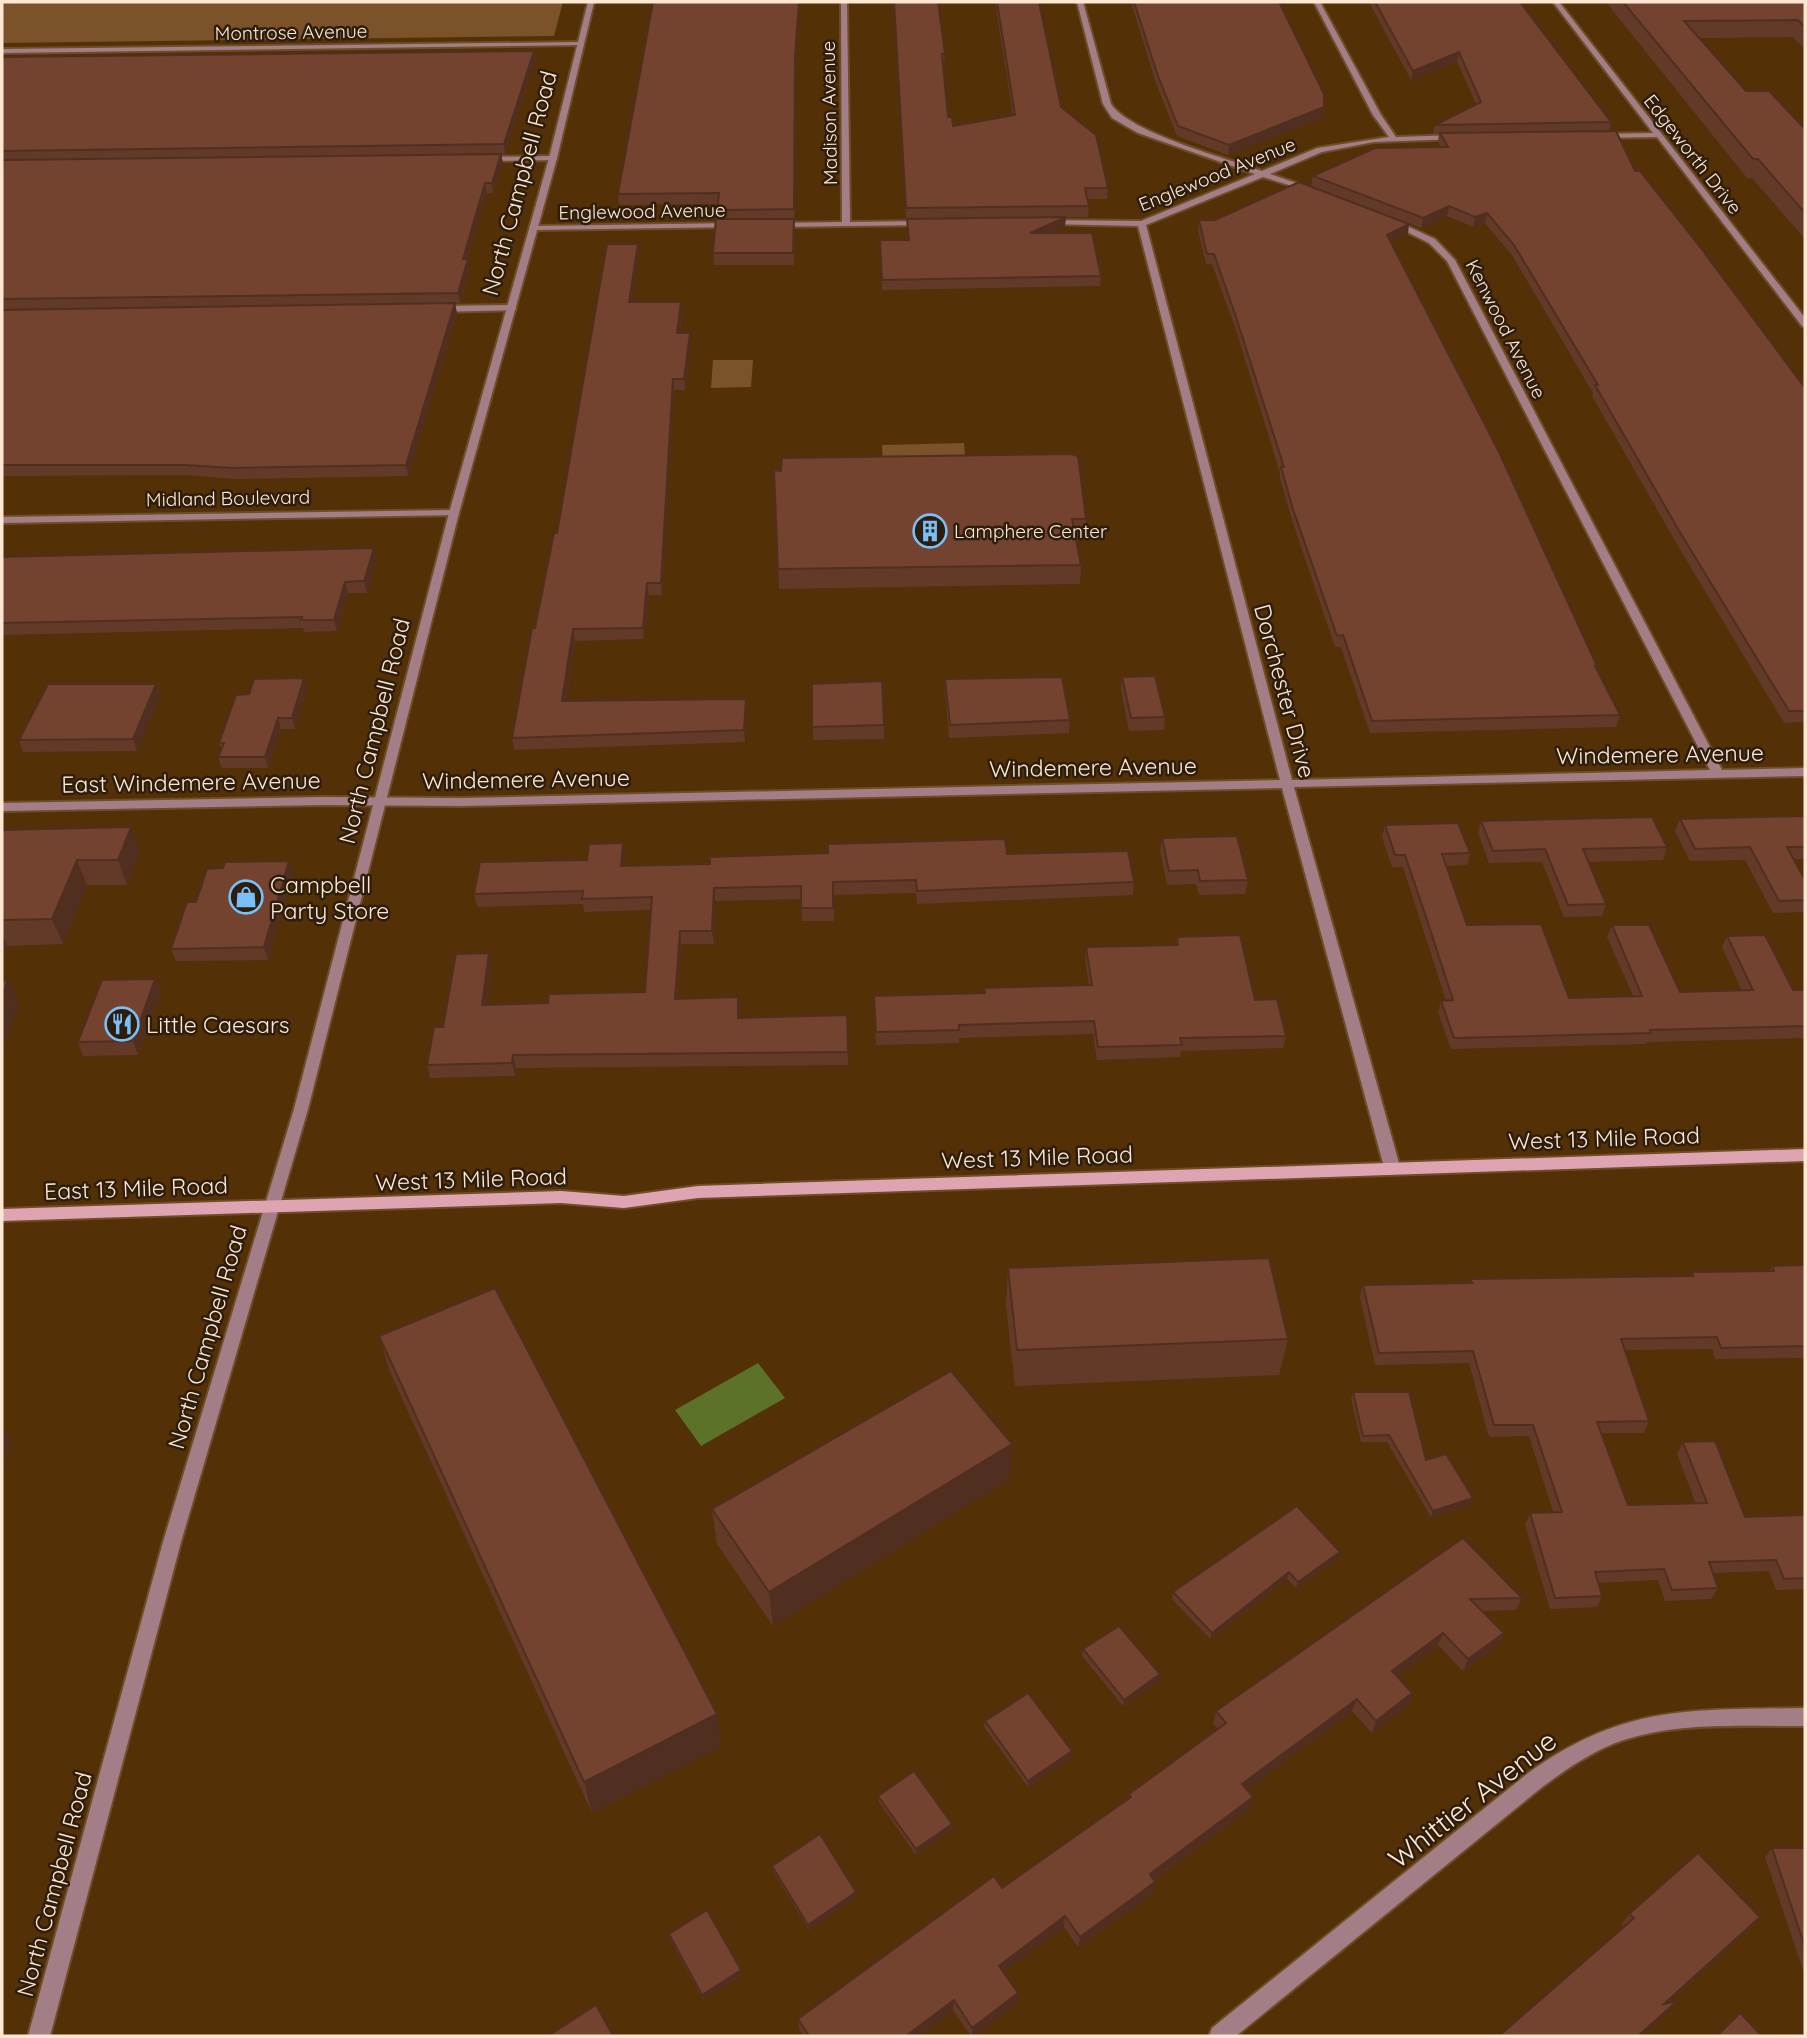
<svg xmlns="http://www.w3.org/2000/svg" width="1807" height="2038" viewBox="0 0 1807 2038" font-family="Quicksand,sans-serif">
<style>
.green{fill:#7b5229}
.water{fill:#5c7228}
.lines{fill:none;stroke-linecap:round;stroke-linejoin:round}
.minor-casing{stroke:#6e4d27;stroke-width:4}
.tertiary-casing{stroke:#6e4d27;stroke-width:4}
.secondary-casing{stroke:#6e4d27;stroke-width:4}
.minor{fill:#a37e86;fill-rule:evenodd}
.tertiary{fill:#a37e86;fill-rule:evenodd}
.secondary{fill:#dea4b1;fill-rule:evenodd}
.wall{fill:#633a28}
.shaded-wall{fill:#502f21}
.building{fill:#73432f;stroke:#502f21;stroke-width:2}
.labels{text-anchor:middle;dominant-baseline:central;stroke-width:5;stroke-linejoin:round;paint-order:stroke}
.far-street-label{font-size:19px;fill:#fee7d3;stroke:#2d1d0d}
.far-poi-label{font-size:19px;fill:#fee7d3;stroke:#2d1d0d;text-anchor:start}
.street-label{font-size:23px;fill:#fee7d3;stroke:#2d1d0d}
.poi-label{font-size:23px;fill:#fee7d3;stroke:#2d1d0d;text-anchor:start}
.near-street-label{font-size:28px;fill:#fee7d3;stroke:#2d1d0d}
</style>
<rect width="100%" height="100%" fill="#533006"/>
<!-- green -->
<g class="green">
<polygon points="2,2 563,2 554,36 2,43"/>
<polygon points="713,360 753,360 751,387 711,388"/>
<polygon points="964,443 966,467 883,468 882,445"/>
</g>
<!-- water -->
<polygon class="water" points="758,1363 785,1398 701,1446 675,1410"/>
<g class="lines">
<defs>
<g id="minor">
<polygon points="841,2 847,2 850,222 924,221 928,223 927,225 777,227 773,225 777,223 842,222"/>
<path d="M1077,2H1083L1111,104C1130,133 1226,158 1262,171L1317,148L1389,137L1373,115L1314,2H1320L1381,115L1396,137L1458,135L1462,137L1458,139L1374,142L1322,152L1270,174L1311,188V192L1263,177L1146,225L1292,780L1710,770L1447,261L1429,243L1389,223V219H1392L1435,239L1455,260L1722,770L1805,768V776L1294,787L1400,1167L1397,1171H1387L1384,1167L1282,788L462,806L322,805L2,811V803L322,797L462,798L1280,780L1138,226L1046,224L1042,222L1046,220L1141,221L1255,174L1138,133L1112,118L1103,104Z"/>
<polygon points="1553,2 1559,2 1805,318 1805,327 1802,326 1657,137 1597,138 1597,134 1600,134 1653,133"/>
<polygon points="581,42 583,45 2,53 2,49"/>
<polygon points="553,156 557,158 556,160 483,161 479,159 483,157"/>
<polygon points="735,223 739,225 738,227 534,230 530,228 534,226"/>
<polygon points="512,305 516,308 515,310 437,312 433,309 437,306"/>
<polygon points="454,510 459,513 458,515 2,523 2,517"/>
<path d="M1805,1708V1726C1740,1727 1667,1720 1606,1747C1582,1758 1561,1773 1541,1788L1236,2036H1209L1212,2028L1527,1774C1624,1704 1691,1710 1805,1708Z"/>
</g>
<polygon id="tertiary" points="588,2 594,2 557,158 459,513 308,1109 181,1542 50,2036 28,2036 163,1542 294,1109 449,513 549,158"/>
<polygon id="secondary" points="1805,1149 1805,1161 698,1198 624,1208 561,1203 2,1221 2,1209 561,1191 624,1196 698,1186"/>
</defs>
<!-- minor casing -->
<use href="#minor" class="minor-casing"/>
<!-- tertiary casing -->
<use href="#tertiary" class="tertiary-casing"/>
<!-- secondary casing -->
<use href="#secondary" class="secondary-casing"/>
<!-- minor -->
<use href="#minor" class="minor"/>
<!-- tertiary -->
<use href="#tertiary" class="tertiary"/>
<!-- secondary -->
<use href="#secondary" class="secondary"/>
</g>
<!-- wall -->
<g class="wall">
<polygon points="653,2 799,2 796,65 794,265 714,265 713,253 718,219 718,204 619,205 618,194"/>
<polygon points="894,2 945,54 944,64 943,64 948,117 953,126 1013,116 995,2 1039,2 1061,107 1108,188 1107,199 1087,199 1089,206 1088,217 906,219"/>
<polygon points="1131,2 1279,2 1324,107 1323,117 1228,155 1177,136 1157,86"/>
<polygon points="1369,2 1520,2 1611,122 1609,131 1635,171 1805,388 1805,722 1784,723 1678,546 1592,396 1593,393 1512,255 1485,223 1473,227 1447,216 1421,228 1311,186 1313,176 1441,148 1438,142 1439,134 1433,134 1435,125 1476,104 1457,61 1411,80"/>
<polygon points="1606,2 1805,2 1805,49 1792,37 1699,38 1746,91 1805,129 1805,239 1752,178 1747,178"/>
<polygon points="534,51 535,60 505,154 501,154 503,163 493,193 487,193 467,259 470,269 460,303 2,309 2,57"/>
<polygon points="907,219 1065,227 1052,233 1101,276 1100,286 882,290 880,250 908,240"/>
<polygon points="1199,220 1408,234 1391,242 1597,666 1596,669 1620,715 1616,727 1370,733 1341,647 1335,647 1292,520 1280,478 1280,473 1235,327 1212,264 1206,264 1198,230"/>
<polygon points="638,244 639,254 631,302 682,312 680,333 691,344 685,390 674,390 662,595 649,595 644,639 575,641 566,701 746,710 745,742 514,750 512,738 557,533"/>
<polygon points="455,303 457,314 408,476 235,479 188,475 2,476 2,310"/>
<polygon points="774,470 1086,519 1085,538 1076,538 1081,565 1080,584 779,589"/>
<polygon points="2,557 377,559 367,593 348,593 337,631 304,632 303,628 2,635"/>
<polygon points="1122,677 1165,717 1164,730 1129,731 1121,690"/>
<polygon points="945,679 1070,720 1069,733 949,738 945,692"/>
<polygon points="812,684 884,725 884,739 813,740"/>
<polygon points="307,689 295,729 281,729 268,768 222,768 218,757 221,749 219,743 249,694"/>
<polygon points="160,696 137,751 23,752 19,740"/>
<polygon points="1805,816 1805,859 1794,859 1805,880 1805,912 1773,913 1745,860 1690,861 1675,831 1680,819"/>
<polygon points="1481,821 1667,847 1663,860 1588,862 1606,904 1602,916 1564,917 1542,862 1489,863 1478,833"/>
<polygon points="1385,825 1470,853 1467,865 1446,866 1467,925 1569,998 1633,996 1607,937 1612,925 1680,992 1742,991 1722,947 1727,936 1793,990 1805,990 1805,1038 1647,1042 1646,1044 1451,1049 1438,1012 1441,1001 1446,1001 1403,867 1392,867 1382,837"/>
<polygon points="131,827 140,852 127,885 87,885 63,944 7,946 2,959 2,830"/>
<polygon points="1162,838 1248,880 1245,894 1199,895 1196,884 1167,885 1160,852"/>
<polygon points="1007,854 1134,882 1133,895 917,904 916,893 834,895 834,921 802,921 801,899 715,901 714,944 681,944 677,999 738,997 739,1018 847,1015 848,1065 516,1068 515,1076 430,1078 427,1065 443,1027 489,953 492,966 486,1005 548,1003 645,992 651,910 584,912 583,904 477,907 474,894 587,860 625,856 624,866"/>
<polygon points="293,873 268,960 176,961 171,949 196,902"/>
<polygon points="1177,937 1255,1000 1286,1036 1283,1048 1181,1051 1180,1057 1097,1060 1093,1034 959,1038 959,1043 876,1045 874,996 984,993 984,988 1089,985 1085,960 1086,947 1176,945"/>
<polygon points="155,979 161,993 138,1055 83,1056 78,1042"/>
<polygon points="1805,1265 1805,1358 1715,1359 1712,1349 1625,1350 1649,1421 1644,1433 1602,1433 1628,1505 1696,1504 1677,1454 1683,1442 1745,1517 1805,1515 1805,1589 1776,1590 1769,1571 1713,1573 1718,1588 1711,1599 1665,1601 1658,1580 1598,1583 1602,1596 1597,1607 1550,1609 1525,1525 1530,1513 1553,1512 1529,1436 1489,1437 1469,1363 1375,1365 1360,1297 1363,1285 1469,1283 1470,1279 1690,1276 1692,1272 1769,1271 1772,1266"/>
<polygon points="1008,1268 1288,1339 1279,1375 1015,1386 1006,1304"/>
<polygon points="379,1336 721,1746 592,1813 390,1372"/>
<polygon points="1353,1392 1471,1505 1431,1517 1387,1442 1361,1442 1351,1399"/>
<polygon points="1009,1479 773,1626 717,1544 712,1509"/>
<polygon points="1463,1538 1522,1598 1516,1610 1482,1611 1504,1633 1498,1645 1463,1671 1438,1645 1397,1676 1412,1693 1408,1705 1372,1733 1352,1711 1247,1789 1250,1808 1154,1880 1153,1893 1078,1947 1064,1927 1003,1972 1016,2004 974,2036 971,2036 953,2010 919,2036 804,2036 799,2029 798,2019 1002,1888 1128,1800 1129,1794 1218,1729 1213,1723 1216,1711"/>
<polygon points="1338,1558 1296,1588 1287,1579 1210,1639 1172,1599 1173,1592"/>
<polygon points="1083,1649 1159,1681 1123,1706 1082,1656"/>
<polygon points="985,1721 1072,1751 1072,1757 1028,1787 984,1727"/>
<polygon points="878,1796 952,1829 916,1855 879,1802"/>
<polygon points="1772,1848 1805,1848 1805,1976 1765,1857"/>
<polygon points="772,1866 856,1892 856,1897 809,1930 773,1871"/>
<polygon points="1629,1914 1751,1927 1668,2003 1668,2011 1622,1924"/>
<polygon points="669,1934 741,1970 741,1975 703,2000 670,1939"/>
</g>
<!-- shaded-wall -->
<g class="shaded-wall">
<polygon points="799,2 796,65 795,220 795,55"/>
<polygon points="534,51 535,60 505,154 504,144"/>
<polygon points="1459,52 1457,61 1411,80 1413,71"/>
<polygon points="1324,107 1323,117 1228,155 1229,145"/>
<polygon points="501,154 503,163 493,193 492,183"/>
<polygon points="485,183 487,193 464,269 463,259"/>
<polygon points="1449,206 1447,216 1421,228 1423,218"/>
<polygon points="1487,213 1485,223 1473,227 1475,217"/>
<polygon points="1066,217 1065,227 1030,243 1030,233"/>
<polygon points="1409,224 1408,234 1385,245 1387,235"/>
<polygon points="638,244 639,254 630,313 629,302"/>
<polygon points="468,259 470,269 460,303 458,293"/>
<polygon points="681,302 682,312 678,344 677,333"/>
<polygon points="455,303 457,314 408,476 406,465"/>
<polygon points="690,333 691,344 685,390 684,379"/>
<polygon points="673,379 674,390 662,595 661,583"/>
<polygon points="374,548 377,559 367,593 364,581"/>
<polygon points="345,582 348,593 337,631 334,620"/>
<polygon points="647,583 649,595 644,639 643,628"/>
<polygon points="573,629 575,641 564,713 562,701"/>
<polygon points="304,678 307,689 295,729 292,718"/>
<polygon points="156,684 160,696 137,751 133,739"/>
<polygon points="746,699 746,710 745,742 744,730"/>
<polygon points="278,718 281,729 268,768 265,757"/>
<polygon points="131,827 140,852 127,885 118,860"/>
<polygon points="623,843 625,856 623,879 621,866"/>
<polygon points="77,860 87,885 63,944 52,919"/>
<polygon points="289,861 293,873 268,960 264,947"/>
<polygon points="714,888 715,901 714,944 712,931"/>
<polygon points="680,931 681,944 676,1012 675,999"/>
<polygon points="2,934 7,946 2,959"/>
<polygon points="489,953 492,966 484,1018 482,1005"/>
<polygon points="155,979 161,993 138,1055 133,1041"/>
<polygon points="8,980 19,1005 2,1048 2,995"/>
<polygon points="513,1055 516,1068 515,1076 512,1063"/>
<polygon points="2,1425 11,1440 2,1467"/>
<polygon points="1012,1444 1009,1479 773,1626 769,1592"/>
<polygon points="1473,1498 1471,1505 1431,1517 1433,1511"/>
<polygon points="1340,1552 1338,1558 1296,1588 1298,1582"/>
<polygon points="1289,1572 1287,1579 1210,1639 1212,1633"/>
<polygon points="1443,1633 1438,1645 1388,1683 1392,1671"/>
<polygon points="1504,1633 1498,1645 1463,1671 1468,1659"/>
<polygon points="1160,1674 1159,1681 1123,1706 1124,1700"/>
<polygon points="1412,1693 1408,1705 1372,1733 1376,1721"/>
<polygon points="1357,1699 1352,1711 1239,1795 1242,1784"/>
<polygon points="717,1714 721,1746 592,1813 584,1782"/>
<polygon points="1072,1751 1072,1757 1028,1787 1028,1781"/>
<polygon points="1253,1797 1250,1808 1147,1885 1150,1874"/>
<polygon points="952,1824 952,1829 916,1855 916,1849"/>
<polygon points="1155,1882 1153,1893 1078,1947 1080,1937"/>
<polygon points="856,1892 856,1897 809,1930 808,1925"/>
<polygon points="1065,1916 1064,1927 998,1976 999,1966"/>
<polygon points="1760,1917 1751,1927 1656,2014 1664,2004"/>
<polygon points="741,1970 741,1975 703,2000 702,1995"/>
<polygon points="1018,1993 1016,2004 974,2036 972,2036 972,2028"/>
<polygon points="954,2000 953,2010 919,2036 906,2036"/>
<polygon points="1677,2001 1668,2011 1641,2036 1638,2036"/>
</g>
<!-- building -->
<g class="building">
<polygon points="653,2 799,2 795,55 794,209 717,210 719,193 618,194"/>
<polygon points="894,2 938,2 945,54 942,54 948,117 952,117 953,126 1015,115 997,2 1039,2 1061,107 1096,135 1108,188 1085,188 1089,206 906,208"/>
<polygon points="1134,2 1279,2 1324,94 1324,107 1229,145 1178,126 1158,76"/>
<polygon points="1375,2 1520,2 1611,122 1435,125 1481,102 1459,52 1413,71"/>
<polygon points="1623,2 1805,2 1805,27 1798,20 1684,21 1746,91 1769,91 1805,129 1805,213 1758,159 1753,159"/>
<polygon points="534,51 504,144 2,151 2,57"/>
<polygon points="1616,131 1635,171 1640,171 1703,251 1805,388 1805,711 1789,711 1681,534 1595,385 1598,385 1514,245 1487,213 1475,217 1449,206 1423,218 1313,176 1375,148 1448,147 1440,133"/>
<polygon points="501,154 492,183 485,183 463,259 468,259 458,293 2,299 2,160"/>
<polygon points="1299,182 1409,224 1387,235 1498,450 1597,666 1595,666 1620,715 1372,721 1343,635 1337,636 1293,509 1281,467 1284,467 1236,317 1214,254 1207,254 1199,220 1215,220"/>
<polygon points="1066,217 1030,233 1092,233 1101,276 882,280 880,240 909,240 907,219"/>
<polygon points="716,219 794,219 793,253 713,253"/>
<polygon points="607,244 638,244 629,302 681,302 677,333 690,333 684,379 673,379 661,583 647,583 643,628 573,629 562,701 746,699 744,730 512,738 532,628 535,628 554,533 557,533"/>
<polygon points="455,303 406,465 232,468 185,465 2,465 2,310"/>
<polygon points="1071,454 1078,456 1086,519 1072,519 1081,565 778,569 774,470 781,471 782,458"/>
<polygon points="374,548 364,581 345,582 334,620 301,620 302,617 2,623 2,557"/>
<polygon points="1155,676 1165,717 1131,718 1122,677"/>
<polygon points="1062,677 1070,720 950,725 945,679"/>
<polygon points="304,678 292,718 278,718 265,757 218,757 224,743 219,743 236,695 249,694 254,679"/>
<polygon points="882,681 884,725 812,727 812,684"/>
<polygon points="48,684 156,684 133,739 19,740"/>
<polygon points="1805,816 1805,847 1787,847 1805,880 1805,900 1779,901 1750,847 1695,849 1680,819"/>
<polygon points="1652,817 1667,847 1583,849 1606,904 1568,905 1545,849 1493,851 1481,821"/>
<polygon points="1458,823 1470,853 1442,854 1467,925 1541,924 1569,998 1642,996 1612,925 1649,925 1680,992 1753,990 1727,936 1765,935 1793,990 1805,990 1805,1026 1650,1030 1651,1033 1454,1038 1441,1001 1453,1000 1430,929 1405,855 1395,855 1385,825"/>
<polygon points="131,827 118,860 77,860 52,919 2,920 2,830"/>
<polygon points="1237,836 1248,880 1200,881 1198,870 1169,871 1162,838"/>
<polygon points="1005,839 1007,854 1128,851 1134,882 917,891 916,880 833,882 833,908 801,908 801,886 714,888 712,931 680,931 675,999 738,997 738,1018 847,1015 848,1052 513,1055 512,1063 427,1065 434,1027 443,1027 456,954 489,953 482,1005 548,1003 549,994 645,992 652,897 582,899 583,891 474,894 480,862 587,860 589,844 623,843 621,866 710,864 710,857 828,853 828,844"/>
<polygon points="289,861 264,947 171,949 187,902 196,902 207,869 223,868 225,862"/>
<polygon points="1240,935 1255,1000 1277,999 1286,1036 1180,1038 1182,1045 1098,1047 1094,1021 959,1025 959,1030 876,1032 874,996 985,993 984,988 1092,985 1086,947 1178,945 1177,937"/>
<polygon points="155,979 133,1041 78,1042 102,980"/>
<polygon points="8,980 2,995 2,981"/>
<polygon points="1269,1258 1288,1339 1017,1350 1008,1268"/>
<polygon points="1805,1265 1805,1346 1721,1348 1717,1337 1621,1339 1649,1421 1597,1422 1628,1505 1707,1503 1683,1442 1715,1441 1745,1517 1805,1515 1805,1578 1784,1579 1776,1560 1709,1562 1718,1588 1672,1590 1664,1569 1595,1572 1602,1596 1555,1598 1530,1513 1562,1512 1533,1425 1494,1425 1473,1351 1379,1353 1363,1285 1472,1283 1470,1279 1693,1276 1692,1272 1774,1271 1772,1266"/>
<polygon points="495,1288 717,1714 584,1782 379,1336"/>
<polygon points="951,1371 1012,1444 769,1592 712,1509"/>
<polygon points="1353,1392 1409,1392 1426,1460 1446,1454 1473,1498 1433,1511 1389,1435 1363,1436"/>
<polygon points="1297,1506 1340,1552 1298,1582 1289,1572 1212,1633 1173,1592"/>
<polygon points="1463,1538 1522,1598 1470,1599 1504,1633 1468,1659 1443,1633 1392,1671 1412,1693 1376,1721 1357,1699 1242,1784 1253,1797 1150,1874 1155,1882 1080,1937 1065,1916 999,1966 1018,1993 972,2028 954,2000 906,2036 809,2036 798,2019 994,1876 1002,1888 1131,1797 1129,1794 1226,1723 1216,1711"/>
<polygon points="1119,1626 1160,1674 1124,1700 1083,1649"/>
<polygon points="1028,1693 1072,1751 1028,1781 985,1721"/>
<polygon points="914,1771 952,1824 916,1849 878,1796"/>
<polygon points="820,1834 856,1892 808,1925 772,1866"/>
<polygon points="1772,1848 1805,1848 1805,1947"/>
<polygon points="1698,1853 1760,1917 1664,2004 1677,2001 1638,2036 1499,2036 1634,1918 1629,1914"/>
<polygon points="707,1910 741,1970 702,1995 669,1934"/>
<polygon points="596,2005 613,2036 548,2036"/>
<polygon points="1740,2013 1762,2036 1717,2036"/>
</g>
<!-- icons -->
<defs>
<symbol id="building-ring" viewBox="-11 -11 22 22"><circle r="9.5" fill="#2d1d0d" stroke="#79bff8" stroke-width="1.5"/><path d="M-4-6H4V6H1V3H-1V6H-4ZM-2.5-4.3h1.7v1.8h-1.7ZM.8-4.3h1.7v1.8H.8ZM-2.5-1h1.7V.8h-1.7ZM.8-1h1.7V.8H.8Z" fill="#79bff8"/></symbol>
<symbol id="shop-ring" viewBox="-11 -11 22 22"><circle r="9.5" fill="#2d1d0d" stroke="#79bff8" stroke-width="1.5"/><path d="M-5-2.5h2.3a2.7 3.5 0 0 1 5.4 0H5L5.5 6h-11ZM-1.5-2.5h3a1.5 2.3 0 0 0-3 0Z" fill="#79bff8"/></symbol>
<symbol id="restaurant-ring" viewBox="-11 -11 22 22"><circle r="9.5" fill="#2d1d0d" stroke="#79bff8" stroke-width="1.5"/><path d="M-5-6h1v4h1v-4h1v4h1v-4h1v5L-1.5 .5V6h-2V.5L-5-1ZM5-6V6H3V1.5H1.5Q1.5-4 5-6Z" fill="#79bff8"/></symbol>
</defs>
<g fill-rule="evenodd">
<use href="#building-ring" x="911" y="512" width="38" height="38"/>
<use href="#shop-ring" x="227" y="878" width="38" height="38"/>
<use href="#restaurant-ring" x="103" y="1005" width="38" height="38"/>
</g>
<g class="labels">
<!-- far-street labels -->
<g class="far-street-label">
<text transform="translate(291 32) rotate(-1)">Montrose Avenue</text>
<text transform="translate(829 113) rotate(-91)">Madison Avenue</text>
<text transform="translate(1693 154) rotate(52)">Edgeworth Drive</text>
<text transform="translate(1217 174) rotate(-22)">Englewood Avenue</text>
<text transform="translate(642 211) rotate(-1)">Englewood Avenue</text>
<text transform="translate(1506 329) rotate(63)">Kenwood Avenue</text>
<text transform="translate(228 498) rotate(-1)">Midland Boulevard</text>
</g>
<!-- far-poi labels -->
<g class="far-poi-label">
<text x="954" y="531">Lamphere Center</text>
</g>
<!-- street labels -->
<g class="street-label">
<text transform="translate(519 183) rotate(-75)">North Campbell Road</text>
<text transform="translate(1285 691) rotate(75)">Dorchester Drive</text>
<text transform="translate(374 731) rotate(-76)">North Campbell Road</text>
<text transform="translate(1660 754) rotate(-1)">Windemere Avenue</text>
<text transform="translate(1093 767) rotate(-1)">Windemere Avenue</text>
<text transform="translate(526 779) rotate(-1)">Windemere Avenue</text>
<text transform="translate(191 782) rotate(-1)">East Windemere Avenue</text>
<text transform="translate(1604 1138) rotate(-2)">West 13 Mile Road</text>
<text transform="translate(1037 1157) rotate(-2)">West 13 Mile Road</text>
<text transform="translate(471 1179) rotate(-2)">West 13 Mile Road</text>
<text transform="translate(136 1188) rotate(-2)">East 13 Mile Road</text>
<text transform="translate(207 1337) rotate(-74)">North Campbell Road</text>
<text transform="translate(54 1884) rotate(-75)">North Campbell Road</text>
</g>
<!-- poi labels -->
<g class="poi-label">
<text x="270" y="884">Campbell<tspan x="270" dy="26">Party Store</tspan></text>
<text x="146" y="1024">Little Caesars</text>
</g>
<!-- near-street labels -->
<g class="near-street-label">
<text transform="translate(1472 1799) rotate(-38)">Whittier Avenue</text>
</g>
</g>
<!-- border -->
<rect width="1807" height="2038" fill="none" stroke="#fee7d3" stroke-width="7"/>
</svg>
